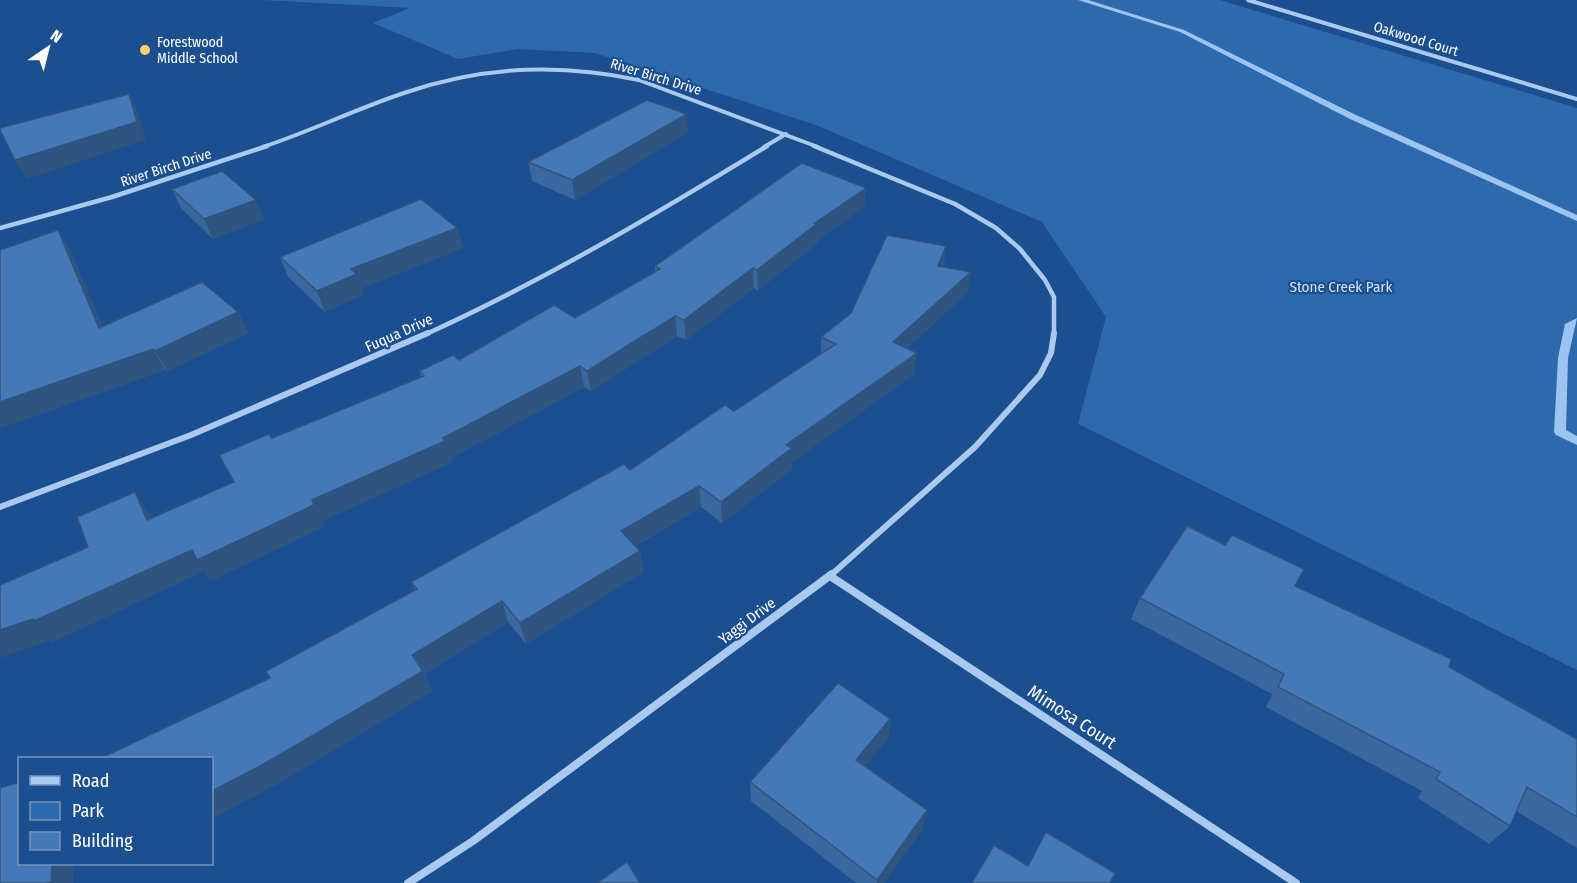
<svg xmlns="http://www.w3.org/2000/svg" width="1577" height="883" viewBox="0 0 1577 883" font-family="'Fira Sans Condensed',sans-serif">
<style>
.green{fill:#2e69ad}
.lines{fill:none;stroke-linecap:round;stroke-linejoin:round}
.stream{fill:#9cc4f0;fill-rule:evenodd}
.minor-far3{stroke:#a9c9ee;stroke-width:4}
.minor-far2{stroke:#a9c9ee;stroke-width:4.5}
.minor-far1{stroke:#a9c9ee;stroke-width:6}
.minor{stroke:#a9c9ee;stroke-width:8}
.wall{fill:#3a679d}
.shaded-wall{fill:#305480}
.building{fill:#4478b7;stroke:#305480;stroke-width:1.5}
.poi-dot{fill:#ffd166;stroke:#1b4f8f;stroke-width:2}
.labels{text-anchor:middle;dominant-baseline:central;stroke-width:4.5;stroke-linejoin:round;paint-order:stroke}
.far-street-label{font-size:14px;fill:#fff;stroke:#1b4f8f}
.far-poi-label{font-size:14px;fill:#fff;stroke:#1b4f8f;text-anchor:start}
.park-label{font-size:15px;fill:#cfe3fa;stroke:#1b4f8f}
.street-label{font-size:15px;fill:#fff;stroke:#1b4f8f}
.near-street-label{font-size:18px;fill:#fff;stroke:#1b4f8f}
</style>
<rect width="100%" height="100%" fill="#1b4f8f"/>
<!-- green -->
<polygon class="green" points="263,0 1220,0 1577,108 1577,670 1078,424 1106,317 1042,222 816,125 595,53 517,49 458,59 373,23 410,8"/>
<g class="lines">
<!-- stream -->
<g class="stream">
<polygon points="1078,0 1088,0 1184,30 1356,115 1577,215 1577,221 1350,119 1180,32"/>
<polygon points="1577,318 1568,358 1566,430 1577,436 1577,445 1556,435 1554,432 1558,358 1565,324"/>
</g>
<!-- minor-far3 -->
<g class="minor-far3">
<polyline points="1248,0 1577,99"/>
<path d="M263,147C311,131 356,109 404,93C481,66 560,63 639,80L818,147"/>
<polyline points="764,147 786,134"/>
</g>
<!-- minor-far2 -->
<g class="minor-far2">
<polyline points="814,146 955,204 996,228 1020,249 1045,280 1054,297 1054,335"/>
<polyline points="0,228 112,197 267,146"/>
<path d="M424,335C543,281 656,214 767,146"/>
</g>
<!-- minor-far1 -->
<g class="minor-far1">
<polyline points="0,507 191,435 428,333"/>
<polyline points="831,575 975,447 1040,375 1051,353 1054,333"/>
</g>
<!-- minor -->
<g class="minor">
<polyline points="830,576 1296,883"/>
<polyline points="408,883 473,841 832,574"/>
</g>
</g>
<!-- wall -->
<g class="wall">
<polygon points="688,132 575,200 532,181 528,162"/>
<polygon points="866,188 864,207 818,240 818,243 758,290 754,288 686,340 677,336 591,391 584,387 451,458 452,462 322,521 325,526 210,581 204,571 52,642 50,640 88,547 149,513 151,518 234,482 272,438 421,377 419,371 459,360 575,318 655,272 655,266"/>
<polygon points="172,189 264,219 213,239 181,208"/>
<polygon points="457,228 463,248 362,288 364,294 325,312 288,277 280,257"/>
<polygon points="0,250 70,250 102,326 238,312 248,333 167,371 165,370 0,428"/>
<polygon points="943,267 968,292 907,348 914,374 792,462 792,469 722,523 701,507 635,546 640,551 643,572 526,644 508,622 424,674 432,691 277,784 212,818 212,759 270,678 415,590 411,582 630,470 734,411 821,354 821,337"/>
<polygon points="1295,586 1449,667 1577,739 1577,848 1516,811 1510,826 1489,844 1418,798 1422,791 1266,707 1272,694 1131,619 1140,598"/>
<polygon points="890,719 888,738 865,766 923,828 884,883 856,883 751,801 750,782"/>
</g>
<!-- shaded-wall -->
<g class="shaded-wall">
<polygon points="129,94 138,112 146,140 27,179 15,160"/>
<polygon points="687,114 688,132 575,200 572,180"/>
<polygon points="866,188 864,207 818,240 818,243 758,290 757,270 815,223"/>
<polygon points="256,200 264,219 213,239 204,219"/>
<polygon points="457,228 463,248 362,288 364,294 325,312 317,291 351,269"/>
<polygon points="58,230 70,250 111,348 99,328"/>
<polygon points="946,246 944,266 936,286 938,266"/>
<polygon points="753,268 754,288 686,340 684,320"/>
<polygon points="971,272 968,292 891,363 893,342"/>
<polygon points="238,312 248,333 167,371 155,351"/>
<polygon points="675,316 677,336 591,391 587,371"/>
<polygon points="153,349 165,370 0,428 0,402"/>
<polygon points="917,353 914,374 792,462 792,469 722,523 721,502 786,445"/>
<polygon points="580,366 584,387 451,458 452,462 322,521 325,526 210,581 204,571 52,642 50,640 0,658 0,630 312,500 443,438"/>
<polygon points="699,486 701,507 624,552 621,531"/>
<polygon points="135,492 149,513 161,541 147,520"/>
<polygon points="640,551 643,572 526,644 520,623"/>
<polygon points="502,601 508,622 424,674 432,691 277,784 212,818 212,791 412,655"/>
<polygon points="890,719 888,738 855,779 856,760"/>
<polygon points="927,810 923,828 884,883 877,883 877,880"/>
<polygon points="52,864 74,864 73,883 47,883"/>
</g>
<!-- building -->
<g class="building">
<polygon points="129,94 137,122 15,160 0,130 0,128"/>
<polygon points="647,100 687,114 572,180 528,162"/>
<polygon points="802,163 866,188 815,223 818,223 757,270 753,268 684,320 675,316 587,371 580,366 443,438 445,441 312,500 314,505 197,560 192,550 34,621 33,619 0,630 0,585 88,547 77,517 135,492 147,520 234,482 219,455 269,434 272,438 424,376 419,371 453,355 459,360 554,305 575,318 660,269 655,266"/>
<polygon points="222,171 256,200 204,219 172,189"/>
<polygon points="421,199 457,228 351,269 357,274 317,291 280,257"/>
<polygon points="58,230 99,328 202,282 238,312 155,351 153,349 0,402 0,250"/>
<polygon points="887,235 946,246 938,266 971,272 893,342 917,353 786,445 792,448 721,502 699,486 621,531 640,551 520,623 502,601 412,655 423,671 262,765 212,791 212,759 99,759 270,678 266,671 417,589 411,582 624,464 630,470 725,405 734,411 836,344 821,337 851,313"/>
<polygon points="1187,526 1225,545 1232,535 1304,569 1295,586 1451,659 1449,667 1577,739 1577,817 1527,787 1510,826 1436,779 1440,772 1278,687 1284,674 1140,598"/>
<polygon points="838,683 890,719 856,760 927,810 877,880 750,782"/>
<polygon points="20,782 20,864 52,864 51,882 47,883 0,883 0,788"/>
<polygon points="1046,832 1115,873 1110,883 972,883 994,845 1028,866"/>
<polygon points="627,862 640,883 597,883"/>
</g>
<!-- markers -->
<circle class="poi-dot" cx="145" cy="50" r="6"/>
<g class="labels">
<!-- far-street labels -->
<g class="far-street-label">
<text transform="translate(1416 39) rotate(17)">Oakwood Court</text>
<text transform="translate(656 77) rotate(17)">River Birch Drive</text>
<text transform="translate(166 168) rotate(-18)">River Birch Drive</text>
</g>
<!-- far-poi labels -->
<g class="far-poi-label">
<text x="157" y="42">Forestwood<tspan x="157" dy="16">Middle School</tspan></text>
</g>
<!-- park labels -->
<g class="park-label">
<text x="1341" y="287">Stone Creek Park</text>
</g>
<!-- street labels -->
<g class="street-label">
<text transform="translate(399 333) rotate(-24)">Fuqua Drive</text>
<text transform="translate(747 621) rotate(-37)">Yaggi Drive</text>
</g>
<!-- near-street labels -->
<g class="near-street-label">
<text transform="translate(1072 717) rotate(33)">Mimosa Court</text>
</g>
</g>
<!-- legend -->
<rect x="18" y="757" width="195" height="108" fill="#1b4f8f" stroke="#7695bc" stroke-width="1.5"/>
<rect x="30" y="776" width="30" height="9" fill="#a9c9ee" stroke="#7695bc" stroke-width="1.5"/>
<text x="72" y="787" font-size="18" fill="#ffffff">Road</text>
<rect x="30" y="802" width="30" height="18" fill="#2e69ad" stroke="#7695bc" stroke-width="1.5"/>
<text x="72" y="817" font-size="18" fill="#ffffff">Park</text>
<rect x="30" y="832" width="30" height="18" fill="#4478b7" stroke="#7695bc" stroke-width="1.5"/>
<text x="72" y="847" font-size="18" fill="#ffffff">Building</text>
<!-- north arrow -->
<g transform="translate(48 48) rotate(35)" stroke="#1b4f8f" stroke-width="4.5" paint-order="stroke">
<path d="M0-4.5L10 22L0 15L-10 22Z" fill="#ffffff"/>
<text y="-9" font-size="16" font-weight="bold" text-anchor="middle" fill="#ffffff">N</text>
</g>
</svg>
